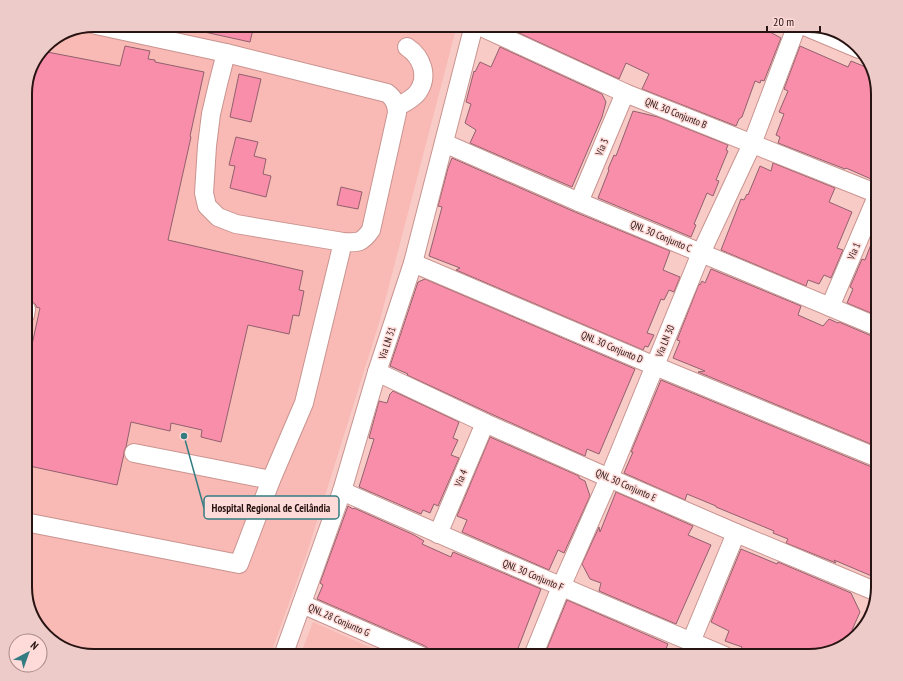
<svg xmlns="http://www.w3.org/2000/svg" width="903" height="681" viewBox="0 0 903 681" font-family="'PT Sans Narrow',sans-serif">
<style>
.built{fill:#f9b9b4}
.building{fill:#f98eab;stroke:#91616d}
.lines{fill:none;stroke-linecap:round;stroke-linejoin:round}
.minor-casing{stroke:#c99490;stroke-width:20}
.minor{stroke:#fff;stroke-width:18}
.labels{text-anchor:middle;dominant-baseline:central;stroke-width:3;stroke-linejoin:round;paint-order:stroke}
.street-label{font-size:10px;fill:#271312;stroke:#fedbd8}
.rim{fill:none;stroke:#271312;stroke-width:2}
.leader{fill:none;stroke:#337c82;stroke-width:1.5}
.callout-dot{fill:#337c82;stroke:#fedbd8;stroke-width:1.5}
.callout{fill:#fedbd8;stroke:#337c82;stroke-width:1.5}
.callout-label{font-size:11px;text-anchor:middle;font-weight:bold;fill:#271312}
</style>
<rect width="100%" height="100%" fill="#f8cbc7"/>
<!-- built -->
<g class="built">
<polygon points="94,25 457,25 380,320 307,553 270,656 93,656 52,642 32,618 25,592 25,89 32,63 48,42"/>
<polygon points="313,622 390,656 300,656"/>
</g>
<!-- building -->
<g class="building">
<polygon points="201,25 254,25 250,42 200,31"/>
<polygon points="509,25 752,25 770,32 781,38 764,81 761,80 760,83 755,81 742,117 739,119 736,126 642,89 649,74 626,63 619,79 508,28"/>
<polygon points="125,46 150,51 148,59 155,60 155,62 204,72 190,136 191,137 168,240 303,271 299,290 304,291 299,316 293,315 289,334 248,325 221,442 201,437 202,430 171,423 170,431 131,422 126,447 124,451 124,454 117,485 25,465 25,377 40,308 36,307 36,305 31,300 32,296 25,297 25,101 34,61 42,51 120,66"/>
<polygon points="800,46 848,67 851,61 873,70 878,93 878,182 846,168 845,169 778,143 780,137 776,135 784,114 779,112 788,91 784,89"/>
<polygon points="500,47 602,94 606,102 602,117 572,187 470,143 476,130 465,123 471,104 466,102 474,71 475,72 480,62 491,67"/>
<polygon points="239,74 261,79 251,122 230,117"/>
<polygon points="633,111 658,117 728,145 726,150 728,151 716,180 719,181 713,196 707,193 694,224 696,225 691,237 598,198 609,170 608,169 614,155 616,156"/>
<polygon points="236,137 258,142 254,156 266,159 263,174 271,176 266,197 230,188 235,166 229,165"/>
<polygon points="452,158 575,212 670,251 663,270 680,277 674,292 669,290 664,300 661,299 647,333 654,335 648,347 645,346 643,350 456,270 460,268 429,256 442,207 438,206 448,168"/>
<polygon points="773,163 835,188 829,202 852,212 837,248 843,250 831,278 824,275 819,284 808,280 806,286 721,250 741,199 744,200 747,194 748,195 760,166 771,171"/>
<polygon points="341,187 362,192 358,209 337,205"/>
<polygon points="877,229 878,229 878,316 847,303 853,289 850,287 862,259 865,260"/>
<polygon points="711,269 801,306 798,315 823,326 829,319 838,323 839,322 874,337 878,337 878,447 698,372 705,371 673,358 680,341 677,340 699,284 700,285 702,281 705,283"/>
<polygon points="425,279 635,369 599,454 587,449 585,456 489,413 407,375 408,374 390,366 418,282"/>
<polygon points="661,380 874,468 878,468 878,567 874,577 834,560 836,563 786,543 788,539 773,533 774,531 716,507 716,506 687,494 685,500 624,473 633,452 631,452"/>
<polygon points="393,391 459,422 453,438 458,440 451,455 459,458 438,506 434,504 430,513 423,510 421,514 359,487 374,439 369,438 379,401 387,403 390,394"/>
<polygon points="490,437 579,476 579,478 585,481 590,496 564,553 558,550 549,570 462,532 467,520 457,516"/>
<polygon points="616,492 693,526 688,535 711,545 676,624 599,591 601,583 590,579 582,564 599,527 600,532"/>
<polygon points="348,506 353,509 354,508 414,535 424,541 422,544 451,557 453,552 541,589 515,656 436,656 431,654 429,649 425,646 317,599 323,585 320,583"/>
<polygon points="741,549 777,564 778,562 851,593 860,612 852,630 859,633 839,649 809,656 743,656 746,650 741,649 742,647 725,641 729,631 711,622"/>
<polygon points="567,600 668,644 663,656 544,656"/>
</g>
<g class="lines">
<defs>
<g id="minor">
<polyline points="96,25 226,53"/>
<polyline points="477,25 625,93 878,194"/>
<polyline points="802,25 859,49"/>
<path d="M226,53L387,93C394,98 397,104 397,113L371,230C362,243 358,243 343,242L236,224L218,217L207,206L204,193L207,146L211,114L218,84Z"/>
<path d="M397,107C404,103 413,99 418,92C429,76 422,57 407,47"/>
<polyline points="444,143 579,202 878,327"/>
<polyline points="579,202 625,93"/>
<polyline points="413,263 655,366 878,458"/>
<polyline points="830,307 878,194"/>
<polyline points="25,315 26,309"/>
<polyline points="377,372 485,423 609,478 736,533 877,592"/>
<polyline points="134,453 271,480"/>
<path d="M342,491C469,548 597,602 725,656"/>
<polyline points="25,522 239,564 271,480 304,403 343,242"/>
<polyline points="438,534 485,423"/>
<polyline points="302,604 421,656"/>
<polyline points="691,642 736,533"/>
<polyline points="283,656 342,491 377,372 413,263 474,25"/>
<polyline points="533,656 561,587 609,478 701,253 752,144 797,25"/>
</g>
</defs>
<!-- minor casing -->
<use href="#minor" class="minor-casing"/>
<!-- minor -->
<use href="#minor" class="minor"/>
</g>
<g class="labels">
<!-- street labels -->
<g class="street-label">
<text transform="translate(676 113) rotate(22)">QNL 30 Conjunto B</text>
<text transform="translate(602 147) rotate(-67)">Via 3</text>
<text transform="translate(661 236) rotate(23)">QNL 30 Conjunto C</text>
<text transform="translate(854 251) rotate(-67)">Via 1</text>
<text transform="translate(665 341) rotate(-68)">Via LN 30</text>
<text transform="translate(387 343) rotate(-72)">Via LN 31</text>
<text transform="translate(612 347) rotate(23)">QNL 30 Conjunto D</text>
<text transform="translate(461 478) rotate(-67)">Via 4</text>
<text transform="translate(626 485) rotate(24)">QNL 30 Conjunto E</text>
<text transform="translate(533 575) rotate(23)">QNL 30 Conjunto F</text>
<text transform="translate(339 620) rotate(24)">QNL 28 Conjunto G</text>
</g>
</g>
<!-- crop -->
<path d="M0 0H903V681H0ZM94 32H809A62 62 0 0 1 871 94V587A62 62 0 0 1 809 649H94A62 62 0 0 1 32 587V94A62 62 0 0 1 94 32Z" fill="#edcbc8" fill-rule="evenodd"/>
<path class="rim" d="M94 32H809A62 62 0 0 1 871 94V587A62 62 0 0 1 809 649H94A62 62 0 0 1 32 587V94A62 62 0 0 1 94 32Z"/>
<!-- callouts -->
<path class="leader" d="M184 436L204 508"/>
<circle class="callout-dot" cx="184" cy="436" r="4"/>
<rect class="callout" x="204" y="496" width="135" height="23" rx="4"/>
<g class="callout-label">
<text x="271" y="512">Hospital Regional de Ceilândia</text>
</g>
<!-- north arrow -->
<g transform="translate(28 653) rotate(41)"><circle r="19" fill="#fedbd8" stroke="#a88b89"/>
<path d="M0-3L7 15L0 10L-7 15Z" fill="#337c82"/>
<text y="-6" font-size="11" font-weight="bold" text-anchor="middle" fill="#271312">N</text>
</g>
<!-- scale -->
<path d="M767 26v6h53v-6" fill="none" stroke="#271312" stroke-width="2"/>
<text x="773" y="26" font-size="12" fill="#271312" stroke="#fedbd8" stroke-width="3" paint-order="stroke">20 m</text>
</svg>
